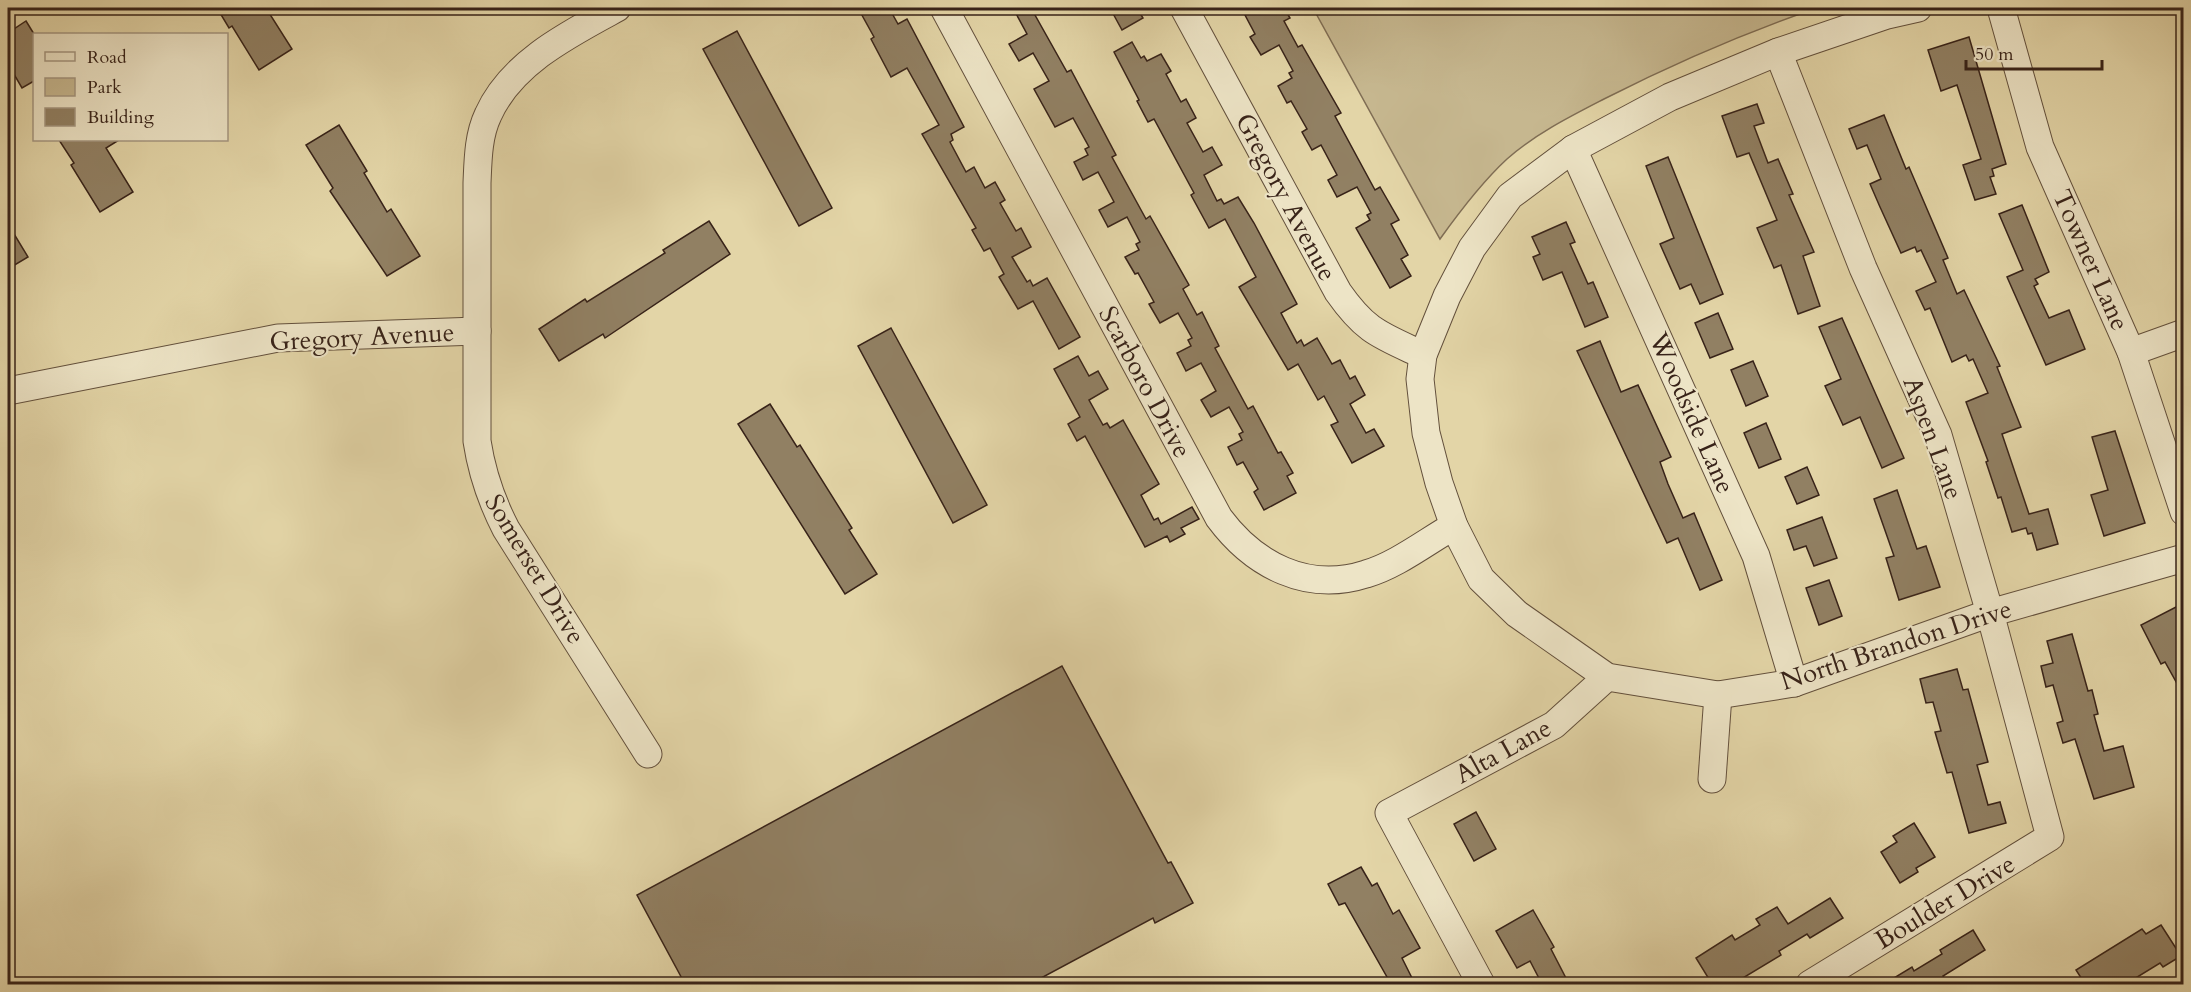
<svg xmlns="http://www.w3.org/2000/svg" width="2191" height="992" viewBox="0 0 2191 992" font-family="Cardo,serif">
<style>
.green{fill:#c6b78f;stroke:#7f6d54;stroke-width:1.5}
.building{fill:#918063;stroke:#382319;stroke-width:1.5}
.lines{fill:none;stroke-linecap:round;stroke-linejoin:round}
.minor-casing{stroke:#63503c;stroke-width:29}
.minor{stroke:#ede4c6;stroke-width:27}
.labels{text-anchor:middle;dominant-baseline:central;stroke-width:4.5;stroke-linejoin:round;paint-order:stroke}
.street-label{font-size:26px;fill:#382319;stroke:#ede4c6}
</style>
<rect width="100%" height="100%" fill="#e3d5a7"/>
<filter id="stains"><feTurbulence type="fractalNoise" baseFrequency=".00333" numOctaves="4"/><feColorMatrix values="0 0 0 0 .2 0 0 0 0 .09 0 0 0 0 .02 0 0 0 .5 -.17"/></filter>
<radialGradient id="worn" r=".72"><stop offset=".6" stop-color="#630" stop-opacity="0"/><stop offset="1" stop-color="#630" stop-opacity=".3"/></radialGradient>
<!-- green -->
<path class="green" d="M1313,8H1817C1744,33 1673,64 1604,99C1571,116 1535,134 1507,159C1481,183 1460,211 1440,239Z"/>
<!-- building -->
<g class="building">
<polygon points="217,8 266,8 292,49 259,70 232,26 229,28"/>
<polygon points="858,8 889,8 898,24 907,19 964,127 951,134 953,140 950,142 966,172 974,167 985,188 995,182 1005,200 1000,203 1016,231 1021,228 1031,247 1012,257 1027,282 1030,280 1033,286 1047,278 1080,337 1059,349 1033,301 1018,309 999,277 1004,274 990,248 984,251 972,230 976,228 922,134 939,125 907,68 891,77 871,39 874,37"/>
<polygon points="1013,8 1031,8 1067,72 1071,70 1116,155 1112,157 1146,219 1150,216 1189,285 1183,289 1197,315 1202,312 1219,346 1215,348 1248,409 1253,406 1278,453 1281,452 1293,473 1287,476 1296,493 1264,510 1254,492 1258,489 1243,462 1237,465 1228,447 1242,440 1239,434 1243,432 1229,407 1211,417 1201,400 1216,391 1201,363 1186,371 1177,353 1191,346 1188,340 1192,338 1178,313 1160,323 1149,304 1154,302 1138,273 1135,274 1125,257 1139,250 1136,244 1140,242 1127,217 1108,227 1099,210 1114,202 1098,172 1083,180 1074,162 1088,155 1085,149 1089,147 1073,118 1055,127 1034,89 1049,81 1033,53 1019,61 1009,44 1027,34"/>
<polygon points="1110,8 1137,8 1143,18 1122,30"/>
<polygon points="1258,8 1284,8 1290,18 1284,21 1298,47 1302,45 1341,113 1335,116 1375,190 1380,187 1399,220 1391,224 1408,255 1401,259 1411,276 1390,288 1356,228 1370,220 1367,215 1371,213 1357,187 1337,197 1328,180 1337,175 1321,145 1312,150 1302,132 1307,129 1291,101 1287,103 1278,86 1292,78 1289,73 1293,71 1279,45 1261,55 1250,37 1255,34 1245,15"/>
<polygon points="26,21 34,34 34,81 22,88 8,64 8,33"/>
<polygon points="737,31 832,208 799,226 703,49"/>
<polygon points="1969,37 2006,164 1992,169 1994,176 1990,177 1996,194 1975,200 1963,165 1981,159 1957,85 1941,91 1928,50"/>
<polygon points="1132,42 1141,58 1144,56 1147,61 1161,54 1171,71 1166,74 1181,102 1186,99 1196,118 1187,123 1203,152 1212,147 1222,165 1204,175 1217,201 1221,199 1224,204 1238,197 1254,223 1297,304 1281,313 1297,343 1301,340 1304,346 1317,338 1332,364 1340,360 1350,379 1355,376 1365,395 1350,404 1366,433 1374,429 1384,446 1352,463 1331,425 1338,422 1324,396 1318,400 1298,364 1288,370 1239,287 1256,277 1225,219 1209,228 1191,195 1194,193 1154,119 1148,122 1137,101 1139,100 1114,52"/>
<polygon points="1757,104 1764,123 1754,126 1768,163 1778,159 1793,194 1789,195 1814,252 1803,256 1820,306 1798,314 1781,265 1774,268 1757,228 1777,220 1749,153 1737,157 1722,116"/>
<polygon points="1884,115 1906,169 1909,167 1948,258 1943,260 1957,294 1964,290 2000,366 1997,367 2021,427 2002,434 2029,514 2048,509 2058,544 2037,550 2032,533 2028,534 2026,528 2012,532 2001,497 1998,498 1986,462 1988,461 1966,402 1988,393 1973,359 1969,361 1966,355 1952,362 1930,308 1925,310 1916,291 1936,282 1921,250 1917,252 1915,247 1901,253 1880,207 1870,184 1881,179 1867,145 1857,149 1849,129"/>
<polygon points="339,125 367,171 364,173 387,212 391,209 420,256 387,276 330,191 333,188 306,145"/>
<polygon points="59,140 119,140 106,148 133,192 100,212 71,165 74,163"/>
<polygon points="1668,157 1723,294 1700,304 1691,284 1680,289 1660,244 1674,238 1646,166"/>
<polygon points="2022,205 2049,272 2035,279 2038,284 2034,286 2049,318 2069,310 2085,349 2046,365 2007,277 2023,270 1999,214"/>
<polygon points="709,221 730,254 605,338 603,334 559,361 539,329 585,299 587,302 665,253 663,250"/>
<polygon points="1566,222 1575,242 1570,244 1588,284 1593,282 1608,317 1585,327 1562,272 1543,280 1533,257 1540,254 1532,237"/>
<polygon points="8,224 28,257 8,269"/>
<polygon points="1718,313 1733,349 1710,358 1695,323"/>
<polygon points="1842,318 1904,458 1882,468 1860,417 1843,425 1825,386 1841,379 1819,327"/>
<polygon points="891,328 987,505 953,523 858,346"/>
<polygon points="1600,341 1621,392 1638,385 1671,457 1660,462 1668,484 1683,518 1694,513 1722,580 1700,590 1678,538 1667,543 1577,351"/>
<polygon points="1078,356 1089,376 1098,371 1108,389 1089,400 1103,425 1107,423 1110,428 1123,420 1159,484 1141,495 1154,520 1158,518 1161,524 1192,507 1199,519 1181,528 1185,534 1170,542 1167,536 1145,547 1085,436 1077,441 1068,424 1080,417 1054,369"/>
<polygon points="1753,361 1768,396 1746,406 1731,370"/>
<polygon points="770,404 797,447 800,445 852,528 849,530 877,574 845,594 738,424"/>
<polygon points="1766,423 1781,459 1759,468 1744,433"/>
<polygon points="2115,431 2145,523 2104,536 2091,495 2108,490 2092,437"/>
<polygon points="1807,467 1819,495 1797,504 1785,477"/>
<polygon points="1897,490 1917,549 1926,546 1940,587 1899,600 1886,558 1894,556 1874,499"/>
<polygon points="1822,517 1837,558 1814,566 1806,546 1794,550 1787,530"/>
<polygon points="1829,580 1842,616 1819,625 1806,588"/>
<polygon points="2178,606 2184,615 2184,696 2165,662 2161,664 2141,625"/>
<polygon points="2072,634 2088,691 2092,690 2098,714 2094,715 2104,751 2123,746 2134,787 2094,799 2075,739 2063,743 2057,723 2063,721 2053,685 2046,687 2041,666 2053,663 2047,641"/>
<polygon points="1062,666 1168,863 1171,862 1193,903 1155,923 1153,918 1030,984 685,984 637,895"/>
<polygon points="1957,669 1963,690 1968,689 1988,762 1977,765 1988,805 2000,802 2006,823 1969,833 1952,772 1947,773 1935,732 1941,731 1933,702 1926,703 1920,679"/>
<polygon points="1476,812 1496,849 1474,861 1454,824"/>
<polygon points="1914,823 1935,857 1916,868 1918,872 1900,883 1881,852 1897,842 1893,836"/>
<polygon points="1361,867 1372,886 1377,883 1393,914 1399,910 1420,948 1402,958 1415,984 1391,984 1345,903 1339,905 1328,884"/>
<polygon points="1830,898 1843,918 1810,938 1807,934 1779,951 1781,955 1733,984 1712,984 1696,958 1732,935 1735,940 1760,925 1756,919 1777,907 1788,924"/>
<polygon points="1533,910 1554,947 1551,949 1569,984 1542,984 1530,961 1517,968 1496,931"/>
<polygon points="2161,925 2181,956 2163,967 2160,963 2126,984 2085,984 2076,970 2142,929 2146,934"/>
<polygon points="1973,930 1985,950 1943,976 1948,984 1884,984 1912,967 1914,971 1942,954 1940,950"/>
</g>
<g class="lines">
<defs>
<g id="minor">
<path d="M617,8C569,34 511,63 488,115C478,136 478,161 477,183V441C482,474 491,500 506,529L648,754"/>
<path d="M944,8L1219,518C1254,565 1307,593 1366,574C1397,565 1427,541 1454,526"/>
<path d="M1184,8L1338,292C1366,332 1380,335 1423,355"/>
<polyline points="1918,8 1887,15 1778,52 1670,97 1573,149 1510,196 1472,248 1447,296 1423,355 1420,379 1426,433 1439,483 1454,526 1481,579 1517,614 1607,677 1718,695 1794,683 1990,613 2184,558"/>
<polyline points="2001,8 2040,147 2131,352 2184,512"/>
<polyline points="1778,52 1863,268 1938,435 1990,613 2050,837 1810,984"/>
<polyline points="1573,149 1756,556 1794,683"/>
<polyline points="2131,352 2184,333"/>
<polyline points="8,391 278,338 477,331"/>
<polyline points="1712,779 1718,695"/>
<polyline points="1481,984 1389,813 1554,725 1607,677"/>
</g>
</defs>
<!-- minor casing -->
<use href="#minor" class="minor-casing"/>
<!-- minor -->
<use href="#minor" class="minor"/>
</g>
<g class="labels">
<!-- street labels -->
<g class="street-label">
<text transform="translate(1286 197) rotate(62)">Gregory Avenue</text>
<text transform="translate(2091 260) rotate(66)">Towner Lane</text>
<text transform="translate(362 337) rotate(-3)">Gregory Avenue</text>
<text transform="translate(1145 382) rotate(62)">Scarboro Drive</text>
<text transform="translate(1692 413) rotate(66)">Woodside Lane</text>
<text transform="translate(1933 438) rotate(70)">Aspen Lane</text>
<text transform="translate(535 569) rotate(59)">Somerset Drive</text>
<text transform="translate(1896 645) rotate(-18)">North Brandon Drive</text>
<text transform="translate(1503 751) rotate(-29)">Alta Lane</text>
<text transform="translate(1945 902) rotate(-31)">Boulder Drive</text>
</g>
</g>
<!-- margin -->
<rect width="2191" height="992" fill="none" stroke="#e3d5a7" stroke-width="30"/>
<rect x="9" y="9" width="2173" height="974" fill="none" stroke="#382319" stroke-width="3"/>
<rect x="15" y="15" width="2161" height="962" fill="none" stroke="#382319" stroke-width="1.5"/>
<!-- legend -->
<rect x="33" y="33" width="195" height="108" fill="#ede4c6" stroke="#a59781" stroke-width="1.5"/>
<rect x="45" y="52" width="30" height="9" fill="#ede4c6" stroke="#a59781" stroke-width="1.5"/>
<text x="87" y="63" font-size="18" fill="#382319">Road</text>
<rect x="45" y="78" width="30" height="18" fill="#c6b78f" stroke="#a59781" stroke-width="1.5"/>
<text x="87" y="93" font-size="18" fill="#382319">Park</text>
<rect x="45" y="108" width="30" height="18" fill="#918063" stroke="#a59781" stroke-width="1.5"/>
<text x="87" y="123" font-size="18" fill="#382319">Building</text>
<!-- scale -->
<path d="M1966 60v9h136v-9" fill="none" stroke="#382319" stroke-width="3"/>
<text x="1975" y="60" font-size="18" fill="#382319" stroke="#ede4c6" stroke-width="4.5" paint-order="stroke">50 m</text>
<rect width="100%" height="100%" filter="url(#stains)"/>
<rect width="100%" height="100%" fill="url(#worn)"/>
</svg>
